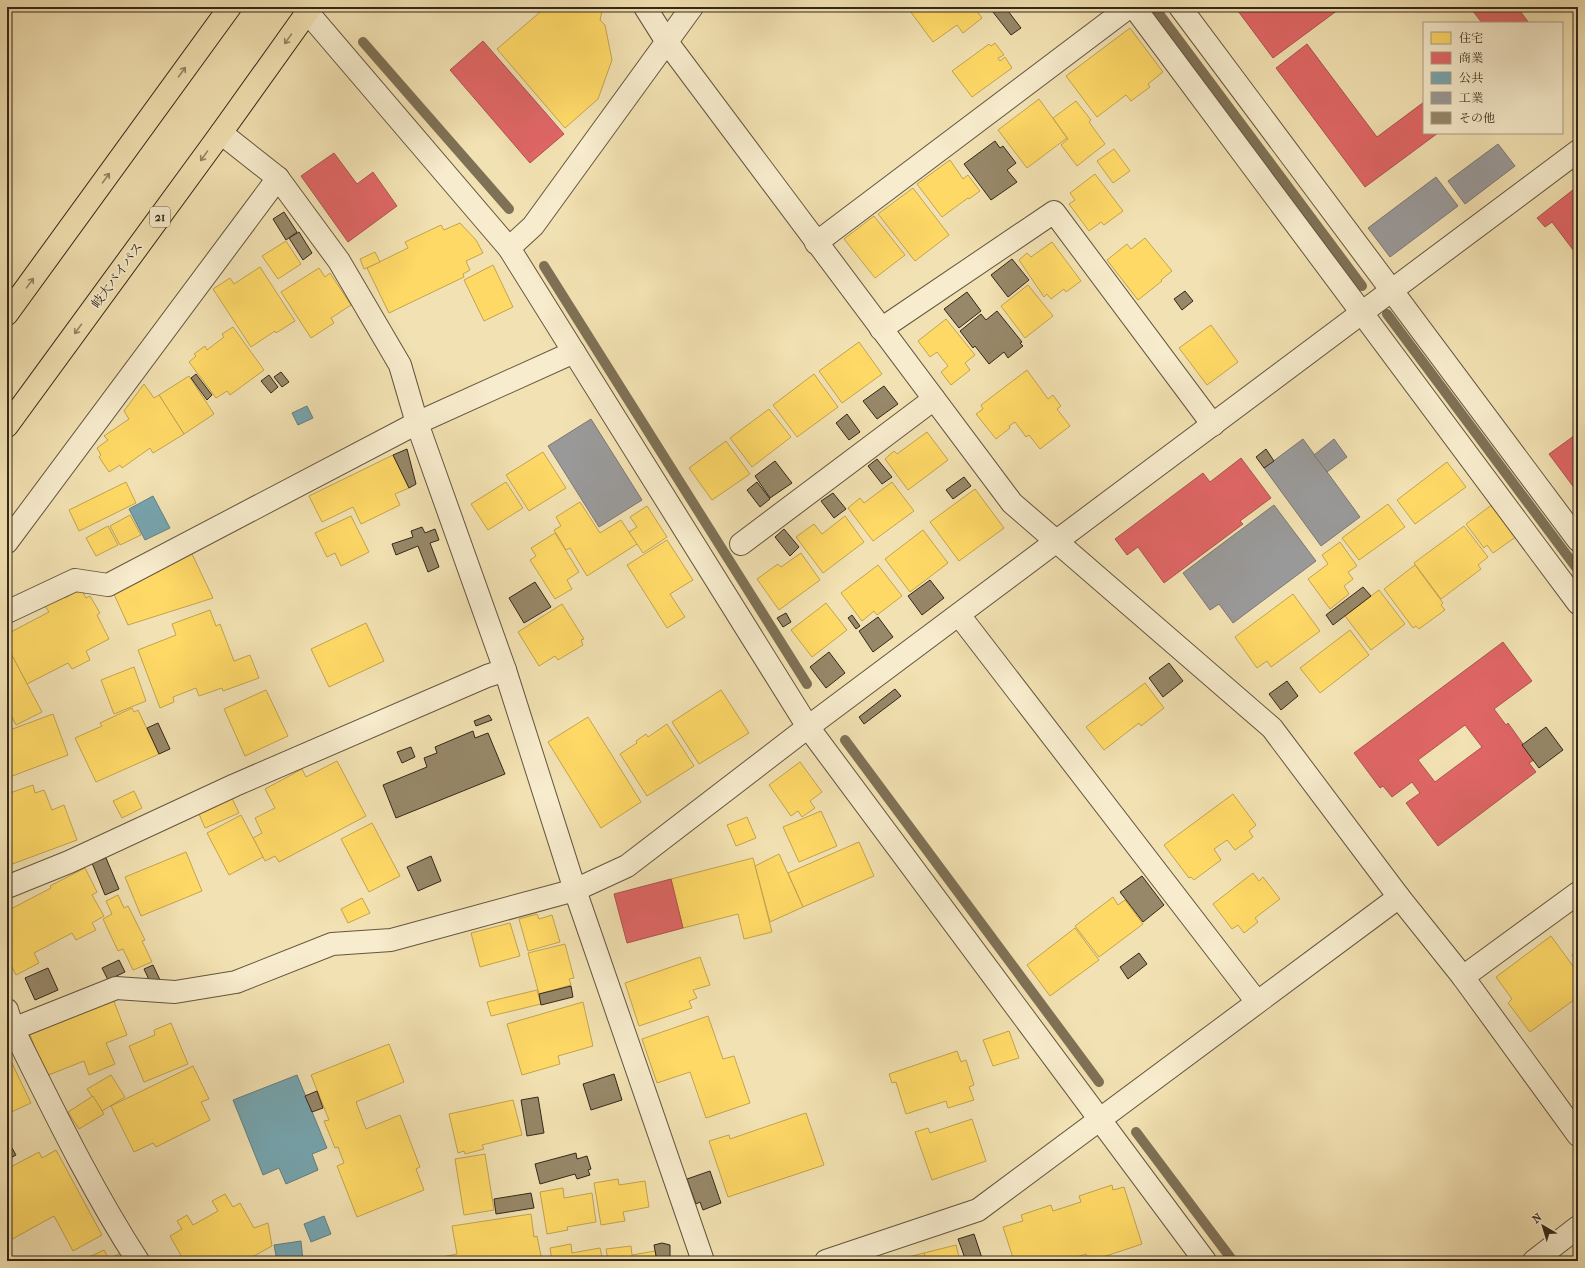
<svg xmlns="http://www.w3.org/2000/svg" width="1585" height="1268" viewBox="0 0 1585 1268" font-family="'IM FELL French Canon','Noto Serif JP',serif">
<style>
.homes{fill:#ffd966;stroke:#c2a44f}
.shops{fill:#e06666;stroke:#ac534f;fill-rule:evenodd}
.public{fill:#76a5af;stroke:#628082}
.industry{fill:#999;stroke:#7b7773}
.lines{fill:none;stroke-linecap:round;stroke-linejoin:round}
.stream{stroke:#7f7156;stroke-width:10}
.building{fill:#978869;stroke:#342819}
.minor-casing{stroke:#64563f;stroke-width:24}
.highway-casing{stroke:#342819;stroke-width:24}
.minor{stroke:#f7eccd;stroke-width:22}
.highway{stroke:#f2e1b2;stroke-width:22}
.oneway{stroke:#938466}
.labels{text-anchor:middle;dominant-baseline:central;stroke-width:4;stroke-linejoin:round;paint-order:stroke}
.shield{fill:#f7eccd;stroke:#6e634f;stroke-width:1}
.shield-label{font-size:12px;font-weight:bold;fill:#342819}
.street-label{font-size:13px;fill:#342819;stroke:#f7eccd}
</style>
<rect width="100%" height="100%" fill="#f2e1b2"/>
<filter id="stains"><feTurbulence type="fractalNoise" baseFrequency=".005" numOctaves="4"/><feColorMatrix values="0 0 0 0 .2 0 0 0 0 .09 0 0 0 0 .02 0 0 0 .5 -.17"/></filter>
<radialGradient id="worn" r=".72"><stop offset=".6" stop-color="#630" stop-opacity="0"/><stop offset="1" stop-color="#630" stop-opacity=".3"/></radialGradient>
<!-- homes -->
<g class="homes">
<polygon points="546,7 603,7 600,20 605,25 612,60 598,99 565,128 497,49"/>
<polygon points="916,7 974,7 982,18 963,33 957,25 933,42 910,11"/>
<polygon points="1130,28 1163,72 1148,84 1150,87 1131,101 1126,95 1097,117 1066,76"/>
<polygon points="995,43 1004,55 998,58 1000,61 1005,57 1012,68 972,97 952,71 989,44 991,46"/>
<polygon points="1039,99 1067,138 1027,168 998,130"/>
<polygon points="1076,101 1091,120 1089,122 1105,144 1077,166 1061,145 1068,139 1053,118"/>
<polygon points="1114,149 1130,171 1113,183 1097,161"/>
<polygon points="950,160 963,179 968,175 980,191 969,199 968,198 942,217 917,184"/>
<polygon points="1095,174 1123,211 1104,225 1101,222 1089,231 1069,204 1075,200 1070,193"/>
<polygon points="913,188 949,235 915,261 878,214"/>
<polygon points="874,216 905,255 875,278 844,239"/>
<polygon points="460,223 476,240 483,253 466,261 470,270 463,274 464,277 389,313 367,268 408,248 405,242 441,225 444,230"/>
<polygon points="1145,238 1172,271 1161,280 1162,281 1138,300 1107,260 1127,244 1131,249"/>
<polygon points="286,241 301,264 278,279 262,256"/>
<polygon points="1052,242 1081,281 1066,292 1064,289 1051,299 1047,294 1044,297 1019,260 1027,253 1031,257"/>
<polygon points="375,252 380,262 364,269 360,259"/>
<polygon points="493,265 513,307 484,321 464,280"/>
<polygon points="260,267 295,321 276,333 275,331 251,347 213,289 230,278 234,284"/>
<polygon points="319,268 325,277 330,273 351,305 331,318 334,323 311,338 281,292"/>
<polygon points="1028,285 1053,316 1025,338 1001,306"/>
<polygon points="946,319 975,355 965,363 970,370 951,385 941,372 948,366 937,352 930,357 918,341"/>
<polygon points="1211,325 1238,362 1207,385 1179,348"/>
<polygon points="233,327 264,370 230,395 227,391 216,398 189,362 196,356 194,354 205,346 207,350 224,337 222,334"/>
<polygon points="859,342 882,374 842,403 819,371"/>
<polygon points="1027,370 1048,399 1053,395 1061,406 1057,409 1070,426 1040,449 1029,435 1026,437 1015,422 1009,426 1010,428 996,439 976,414 983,409 981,405"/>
<polygon points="814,374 838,407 797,437 773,405"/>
<polygon points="189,376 214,414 184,434 159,395"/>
<polygon points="144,384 154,398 159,395 184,434 153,453 150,448 122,468 120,465 109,472 99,457 101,455 97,448 108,440 104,436 129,419 124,411"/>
<polygon points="769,409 791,437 752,467 730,438"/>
<polygon points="927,432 948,460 908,490 885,459 894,451 897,454"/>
<polygon points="726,441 750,474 712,500 689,468"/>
<polygon points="543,452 566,488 529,511 506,475"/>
<polygon points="393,455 409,488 395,494 400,505 361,524 353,507 322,522 309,496"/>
<polygon points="1447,462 1466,487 1415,524 1397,500"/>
<polygon points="126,482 136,503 79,531 69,510"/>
<polygon points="506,482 523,508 488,530 471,504"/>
<polygon points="892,482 914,511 873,541 848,508 860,498 864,503"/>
<polygon points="975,489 1004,528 959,561 930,522"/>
<polygon points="580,502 600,533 621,520 637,544 587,576 570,548 566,550 554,530 561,526 556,517"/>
<polygon points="1388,504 1405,527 1359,560 1342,538"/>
<polygon points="1493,504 1517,536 1493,553 1487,545 1484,548 1466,524"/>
<polygon points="647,506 667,537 643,553 629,532 637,527 630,517"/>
<polygon points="130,515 141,535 120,545 110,526"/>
<polygon points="351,516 369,552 341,566 335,553 327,557 315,533"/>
<polygon points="845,516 864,542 823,573 796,537 814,524 822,534"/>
<polygon points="108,526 118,545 96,556 86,538"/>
<polygon points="1464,526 1488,557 1478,565 1481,569 1441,599 1414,563"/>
<polygon points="923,530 948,563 910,592 885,559"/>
<polygon points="555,533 579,572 567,580 572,589 555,599 530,560 536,556 531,548"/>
<polygon points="667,540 693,580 670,594 685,617 667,628 627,565"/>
<polygon points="1340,542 1357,566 1348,572 1353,579 1344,586 1349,594 1330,609 1308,579 1328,564 1322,555"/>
<polygon points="801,553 820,580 779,610 757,579 778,564 781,567"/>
<polygon points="192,554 213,598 128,625 113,592"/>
<polygon points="878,565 902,596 877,615 874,611 862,621 841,593"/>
<polygon points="1415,565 1443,603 1441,605 1445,610 1419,629 1416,626 1413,628 1384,589"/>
<polygon points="81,589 86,598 90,596 100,613 97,615 109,639 86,651 90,660 72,669 68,663 27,684 7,646 7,634 49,612 45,606 64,596 65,598"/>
<polygon points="1379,590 1405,624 1371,650 1345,616"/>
<polygon points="1293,594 1320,631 1271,667 1267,661 1257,668 1235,637"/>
<polygon points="826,603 847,630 812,657 791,630"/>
<polygon points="562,604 584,639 581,640 583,645 558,660 555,656 539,666 518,632"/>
<polygon points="210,610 216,626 220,624 234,661 250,655 259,678 223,691 222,688 199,696 196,688 173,697 174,702 160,708 138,650 176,635 172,624"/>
<polygon points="366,623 384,661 329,687 311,649"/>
<polygon points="1350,630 1369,655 1320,693 1300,668"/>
<polygon points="7,646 42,712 16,725 7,707"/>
<polygon points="134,667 146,701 114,714 101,680"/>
<polygon points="1145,683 1164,708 1141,726 1139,723 1104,750 1086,727"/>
<polygon points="266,690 288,736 245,756 224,709"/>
<polygon points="721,690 749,733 699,764 672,722"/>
<polygon points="132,708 134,712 138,710 159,754 96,782 75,738 102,726 100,723"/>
<polygon points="53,714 68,755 7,778 7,731"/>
<polygon points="588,717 641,802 601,828 548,742"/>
<polygon points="667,724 694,766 647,796 620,754 637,743 636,741 646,734 648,737"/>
<polygon points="337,761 366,816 279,862 275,856 265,861 253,838 262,833 255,818 275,808 265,789 302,769 306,777"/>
<polygon points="800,762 822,792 810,801 815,808 802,817 798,811 791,816 769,785"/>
<polygon points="33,785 35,793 44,790 52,810 64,805 77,840 7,866 7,794"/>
<polygon points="134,791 142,808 122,818 113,801"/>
<polygon points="1233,794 1256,825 1249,831 1253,837 1235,850 1227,840 1214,849 1221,860 1194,880 1191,877 1189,878 1164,845"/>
<polygon points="232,798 239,813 205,828 199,814"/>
<polygon points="821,811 837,846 799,862 783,827"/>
<polygon points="241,815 263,857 229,875 207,833"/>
<polygon points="747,817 756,838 736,846 727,825"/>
<polygon points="372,823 400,876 369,892 341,839"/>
<polygon points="859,842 874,876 803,907 788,873"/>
<polygon points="186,852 202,891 141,916 125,877"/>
<polygon points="779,854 803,907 770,922 755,866"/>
<polygon points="753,858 772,932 744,939 738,914 683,928 671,879"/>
<polygon points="85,868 97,892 92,895 104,916 92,923 96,930 76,940 72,933 34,953 39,963 16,975 7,957 7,911 51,888 50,886"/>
<polygon points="1253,873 1259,881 1263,877 1280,899 1255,918 1258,922 1244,933 1238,925 1232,929 1213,904"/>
<polygon points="118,895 124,908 128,906 145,940 142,941 152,962 133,970 123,949 118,951 103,919 112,914 106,901"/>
<polygon points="1113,897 1118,905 1125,900 1143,924 1099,957 1075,926"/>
<polygon points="362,898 370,913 348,923 341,909"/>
<polygon points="537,914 539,919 552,915 560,942 528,951 519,919"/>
<polygon points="510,923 520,956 480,967 471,933"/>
<polygon points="1075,928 1099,960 1050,996 1027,965"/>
<polygon points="1551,936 1578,973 1578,997 1530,1032 1508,1003 1512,999 1496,977"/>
<polygon points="565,944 574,978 569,979 571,985 539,994 528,953"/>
<polygon points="1578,950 1578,963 1572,955"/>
<polygon points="700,957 710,985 693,990 697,998 689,1001 692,1008 639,1026 625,983"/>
<polygon points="537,990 541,1004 491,1016 487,1002"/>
<polygon points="111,994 127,1035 106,1043 115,1064 89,1075 84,1061 46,1076 27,1027"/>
<polygon points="583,1002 593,1046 558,1056 560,1064 522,1075 507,1024"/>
<polygon points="708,1016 723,1059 734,1056 750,1103 706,1118 690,1072 657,1083 642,1039"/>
<polygon points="171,1023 188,1064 144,1082 129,1046 155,1035 154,1030"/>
<polygon points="1009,1031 1019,1058 993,1066 983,1040"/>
<polygon points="389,1044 404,1082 356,1102 366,1129 400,1115 420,1167 416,1169 424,1190 357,1217 337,1166 344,1163 338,1147 335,1148 324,1121 329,1120 311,1075"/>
<polygon points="957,1051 961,1062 966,1060 974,1085 969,1087 974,1100 948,1108 946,1101 906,1114 896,1082 892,1083 889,1074"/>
<polygon points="9,1057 31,1103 7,1114 7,1058"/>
<polygon points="193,1066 209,1099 201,1102 210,1120 156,1147 153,1143 134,1152 111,1106"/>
<polygon points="111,1075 125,1097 102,1111 87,1089"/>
<polygon points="93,1096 104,1114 79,1129 68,1112"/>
<polygon points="513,1100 522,1135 482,1145 484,1149 465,1154 464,1151 458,1153 449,1114"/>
<polygon points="806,1113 824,1165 728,1197 709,1141 729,1135 730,1139"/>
<polygon points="972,1119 986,1161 932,1180 915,1132 928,1128 930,1133"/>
<polygon points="56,1150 102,1235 73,1251 54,1216 7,1242 7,1169 39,1152 42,1158"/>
<polygon points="485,1154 494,1210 464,1215 455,1159"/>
<polygon points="618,1179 619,1185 645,1181 649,1207 623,1212 625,1221 601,1225 594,1183"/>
<polygon points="1112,1185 1113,1190 1124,1187 1142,1244 1091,1261 1089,1261 1086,1254 1065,1261 1014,1261 1003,1227 1023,1221 1021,1215 1051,1205 1053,1211 1081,1202 1079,1196"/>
<polygon points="563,1188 564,1198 592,1193 596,1222 567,1227 568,1230 547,1234 540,1192"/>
<polygon points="225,1194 233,1207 240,1203 254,1228 268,1223 272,1246 245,1261 184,1261 170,1236 182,1229 177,1221 187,1215 193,1225 218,1211 212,1201"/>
<polygon points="531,1214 534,1237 537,1236 542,1261 438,1261 437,1258 457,1254 452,1226"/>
<polygon points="571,1244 572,1253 600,1248 603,1261 552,1261 550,1248"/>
<polygon points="956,1245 960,1261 926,1261 924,1253"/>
<polygon points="631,1246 632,1255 655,1251 657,1261 608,1261 606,1249"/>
<polygon points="104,1250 109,1259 121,1253 124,1261 81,1261"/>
<polygon points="924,1253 926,1261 892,1261"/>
</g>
<!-- shops -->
<g class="shops">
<polygon points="1235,7 1342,7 1273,58"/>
<polygon points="1470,7 1517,7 1529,23 1482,23"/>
<polygon points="483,41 564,134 530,163 450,70"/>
<polygon points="1307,44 1377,137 1424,102 1424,133 1438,133 1365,187 1276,68"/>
<polygon points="334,153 357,184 373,172 397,206 348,242 301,176"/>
<polygon points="1578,186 1578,254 1577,255 1552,222 1545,227 1537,218"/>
<polygon points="1578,433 1578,493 1549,454"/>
<polygon points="1241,458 1271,498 1240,521 1243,524 1164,583 1138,547 1127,555 1115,539 1203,473 1210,482"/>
<path d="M1503,642L1532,681L1494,709L1506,725L1508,723L1523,744L1522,745L1534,760L1529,763L1536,772L1438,846L1406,803L1420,793L1412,782L1392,797L1383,786L1380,788L1354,753ZM1465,725L1482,747L1435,782L1418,760Z"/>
<polygon points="671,879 683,928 627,943 614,894"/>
</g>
<!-- public -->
<g class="public">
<polygon points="307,406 313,418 298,425 292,413"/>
<polygon points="153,496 170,528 145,540 129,509"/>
<polygon points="297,1075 327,1148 312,1154 318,1170 286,1184 279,1168 263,1175 233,1100"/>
<polygon points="324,1216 331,1234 311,1242 304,1224"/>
<polygon points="301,1241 303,1261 277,1261 274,1245"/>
</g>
<!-- industry -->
<g class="industry">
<polygon points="1498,144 1515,166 1465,204 1448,181"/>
<polygon points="1436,177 1458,206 1390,257 1368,228"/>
<polygon points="591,419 642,500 599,527 548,446"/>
<polygon points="1303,439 1360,517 1321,546 1264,468"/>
<polygon points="1334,439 1347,457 1327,472 1314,455"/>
<polygon points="1274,505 1316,561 1233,623 1219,604 1210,610 1183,573"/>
</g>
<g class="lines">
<!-- stream -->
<g class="stream">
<polyline points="1154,7 1362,286"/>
<polyline points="363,42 509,209"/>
<polyline points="544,266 807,684"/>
<polyline points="1387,314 1578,570"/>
<polyline points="845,740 1099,1082"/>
<polyline points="1136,1132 1233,1261"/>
</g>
</g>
<!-- building -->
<g class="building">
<polygon points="989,7 1005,7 1021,28 1011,35"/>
<polygon points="995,141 1000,148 1003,146 1016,163 1007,170 1017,182 991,200 964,164"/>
<polygon points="284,212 297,232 286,240 273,219"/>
<polygon points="299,232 312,253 303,260 289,238"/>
<polygon points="1012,259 1029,280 1008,297 991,275"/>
<polygon points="1185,291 1193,301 1182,310 1174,299"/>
<polygon points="967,292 981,311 959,328 944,309"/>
<polygon points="997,311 1022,342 1020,343 1023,346 1008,358 1004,352 989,364 975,346 973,348 960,331 981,314 986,320"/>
<polygon points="281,372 289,382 282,387 274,377"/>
<polygon points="196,374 212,395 207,400 191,378"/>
<polygon points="269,375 278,387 271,393 261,381"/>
<polygon points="884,386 898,404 877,419 863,401"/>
<polygon points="847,414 860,432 849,440 836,423"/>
<polygon points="407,449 416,484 409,488 393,455"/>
<polygon points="1266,449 1274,461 1264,468 1256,457"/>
<polygon points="877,459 892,477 882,484 868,466"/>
<polygon points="775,461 792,483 770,498 755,476"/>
<polygon points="964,477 971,486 953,499 946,490"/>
<polygon points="757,482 770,499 760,507 747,490"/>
<polygon points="833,493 846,509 834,518 821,501"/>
<polygon points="422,527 425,533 435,529 439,540 430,543 439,567 428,572 418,546 396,555 392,544 413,537 411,531"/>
<polygon points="784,529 799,547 790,556 775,537"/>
<polygon points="930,580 944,598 922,615 908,596"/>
<polygon points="535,582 551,607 524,623 509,598"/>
<polygon points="1363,587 1371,596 1333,625 1326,615"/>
<polygon points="786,613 791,622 783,627 777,618"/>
<polygon points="852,615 860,626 856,629 848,618"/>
<polygon points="878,617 893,637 873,652 859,631"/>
<polygon points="829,652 845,673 826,688 810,667"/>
<polygon points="1169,663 1183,681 1163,697 1149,678"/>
<polygon points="1287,681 1298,696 1281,710 1269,694"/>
<polygon points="895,689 901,696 864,724 859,717"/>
<polygon points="489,715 492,720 476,726 474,721"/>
<polygon points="158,723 170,749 159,754 147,728"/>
<polygon points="1546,727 1563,750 1539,768 1522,745"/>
<polygon points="473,731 475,738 488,733 505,774 396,818 383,785 427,767 424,758 437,753 435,747"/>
<polygon points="411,747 415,757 402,763 397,752"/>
<polygon points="431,856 441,881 418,891 407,867"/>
<polygon points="106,858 119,889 105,895 92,863"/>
<polygon points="1142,876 1164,905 1143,922 1120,892"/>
<polygon points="1139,953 1147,964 1128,979 1120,967"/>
<polygon points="119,960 125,972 108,980 102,968"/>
<polygon points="153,965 160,980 151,984 144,969"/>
<polygon points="48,968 58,990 35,1000 25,978"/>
<polygon points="571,986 573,997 541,1005 539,994"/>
<polygon points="614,1074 622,1100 591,1110 583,1084"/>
<polygon points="317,1091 323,1108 312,1112 305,1096"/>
<polygon points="538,1097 544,1133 527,1136 521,1100"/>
<polygon points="12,1148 16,1155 7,1160 7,1150"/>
<polygon points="576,1153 577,1159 587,1156 591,1169 588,1170 590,1175 577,1179 575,1174 540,1184 535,1164"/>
<polygon points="710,1171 721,1203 703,1210 700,1202 696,1204 687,1179"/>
<polygon points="531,1193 534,1208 496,1214 494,1199"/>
<polygon points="974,1234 983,1261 966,1261 958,1239"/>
<polygon points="662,1243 670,1245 670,1261 657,1261 654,1245"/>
</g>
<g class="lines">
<defs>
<g id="minor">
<polyline points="303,7 509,248 808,727 1205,1261"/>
<polyline points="645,7 667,42 1012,503 1272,728 1399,897 1463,977 1578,1135"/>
<polyline points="1134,7 1578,603"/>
<polyline points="1180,7 1578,540"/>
<polyline points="221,133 278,178 339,261 400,365 417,423 505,670 575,890 703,1261"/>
<polyline points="816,243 1129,7"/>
<polyline points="509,248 533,226 692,7"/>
<polyline points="881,329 1054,212 1213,425"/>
<polyline points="7,542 278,178"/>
<polyline points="741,544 934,399"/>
<polyline points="7,612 75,580 108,585 417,423 574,352"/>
<polyline points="959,615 1257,1002"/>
<polyline points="7,887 69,862 235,785 487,676 505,670"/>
<polyline points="1463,977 1578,893"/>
<path d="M7,1010L13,1029C52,1107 90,1187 138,1261"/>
<polyline points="13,1029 116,988 175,992 236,982 332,944 391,940 575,890 627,866 808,727 1578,151"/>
<polyline points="826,1261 978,1210 1399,897"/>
<polyline points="1534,1261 1578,1227"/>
</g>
<g id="highway">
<polyline points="7,314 230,7"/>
<polyline points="7,426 221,133 311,7"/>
</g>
</defs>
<!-- minor casing -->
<use href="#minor" class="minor-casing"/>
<!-- highway casing -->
<use href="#highway" class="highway-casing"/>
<!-- minor -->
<use href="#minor" class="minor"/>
<!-- highway -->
<use href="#highway" class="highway"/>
</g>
<!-- one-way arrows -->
<defs><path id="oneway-shaft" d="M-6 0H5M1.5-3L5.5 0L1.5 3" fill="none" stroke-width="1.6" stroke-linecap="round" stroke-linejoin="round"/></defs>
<g class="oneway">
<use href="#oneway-shaft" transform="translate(288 39) rotate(125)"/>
<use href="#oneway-shaft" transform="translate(182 72) rotate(-54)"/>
<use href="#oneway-shaft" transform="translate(204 156) rotate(126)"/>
<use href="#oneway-shaft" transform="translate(106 178) rotate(-54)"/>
<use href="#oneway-shaft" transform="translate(30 283) rotate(-54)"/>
<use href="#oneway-shaft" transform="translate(78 329) rotate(126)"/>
</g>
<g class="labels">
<!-- shield labels -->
<rect class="shield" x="150" y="207" width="20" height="20" rx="3"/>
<g class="shield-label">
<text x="160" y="217">21</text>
</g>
<!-- street labels -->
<g class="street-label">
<text transform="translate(117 275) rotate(-54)">岐大バイパス</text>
</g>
</g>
<!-- margin -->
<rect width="1585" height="1268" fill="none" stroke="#f2e1b2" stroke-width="24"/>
<rect x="8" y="8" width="1569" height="1252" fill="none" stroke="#342819" stroke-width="2"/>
<rect x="12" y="12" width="1561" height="1244" fill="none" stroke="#342819"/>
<!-- legend -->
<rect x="1423" y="22" width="140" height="112" fill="#f7eccd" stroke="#a99e85"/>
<rect x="1431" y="32" width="20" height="12" fill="#ffd966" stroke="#a99e85"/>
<text x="1459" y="42" font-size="12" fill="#342819">住宅</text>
<rect x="1431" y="52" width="20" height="12" fill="#e06666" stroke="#a99e85"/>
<text x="1459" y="62" font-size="12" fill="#342819">商業</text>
<rect x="1431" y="72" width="20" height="12" fill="#76a5af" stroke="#a99e85"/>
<text x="1459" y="82" font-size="12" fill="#342819">公共</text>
<rect x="1431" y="92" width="20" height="12" fill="#999999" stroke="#a99e85"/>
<text x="1459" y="102" font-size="12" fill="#342819">工業</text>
<rect x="1431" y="112" width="20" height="12" fill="#978869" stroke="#a99e85"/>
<text x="1459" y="122" font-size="12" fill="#342819">その他</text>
<!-- north arrow -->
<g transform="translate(1543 1226) rotate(322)" stroke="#f7eccd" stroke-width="3" paint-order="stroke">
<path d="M0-3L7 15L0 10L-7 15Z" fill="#342819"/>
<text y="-6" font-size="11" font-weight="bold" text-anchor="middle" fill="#342819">N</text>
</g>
<rect width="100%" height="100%" filter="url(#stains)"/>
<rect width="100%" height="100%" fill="url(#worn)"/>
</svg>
